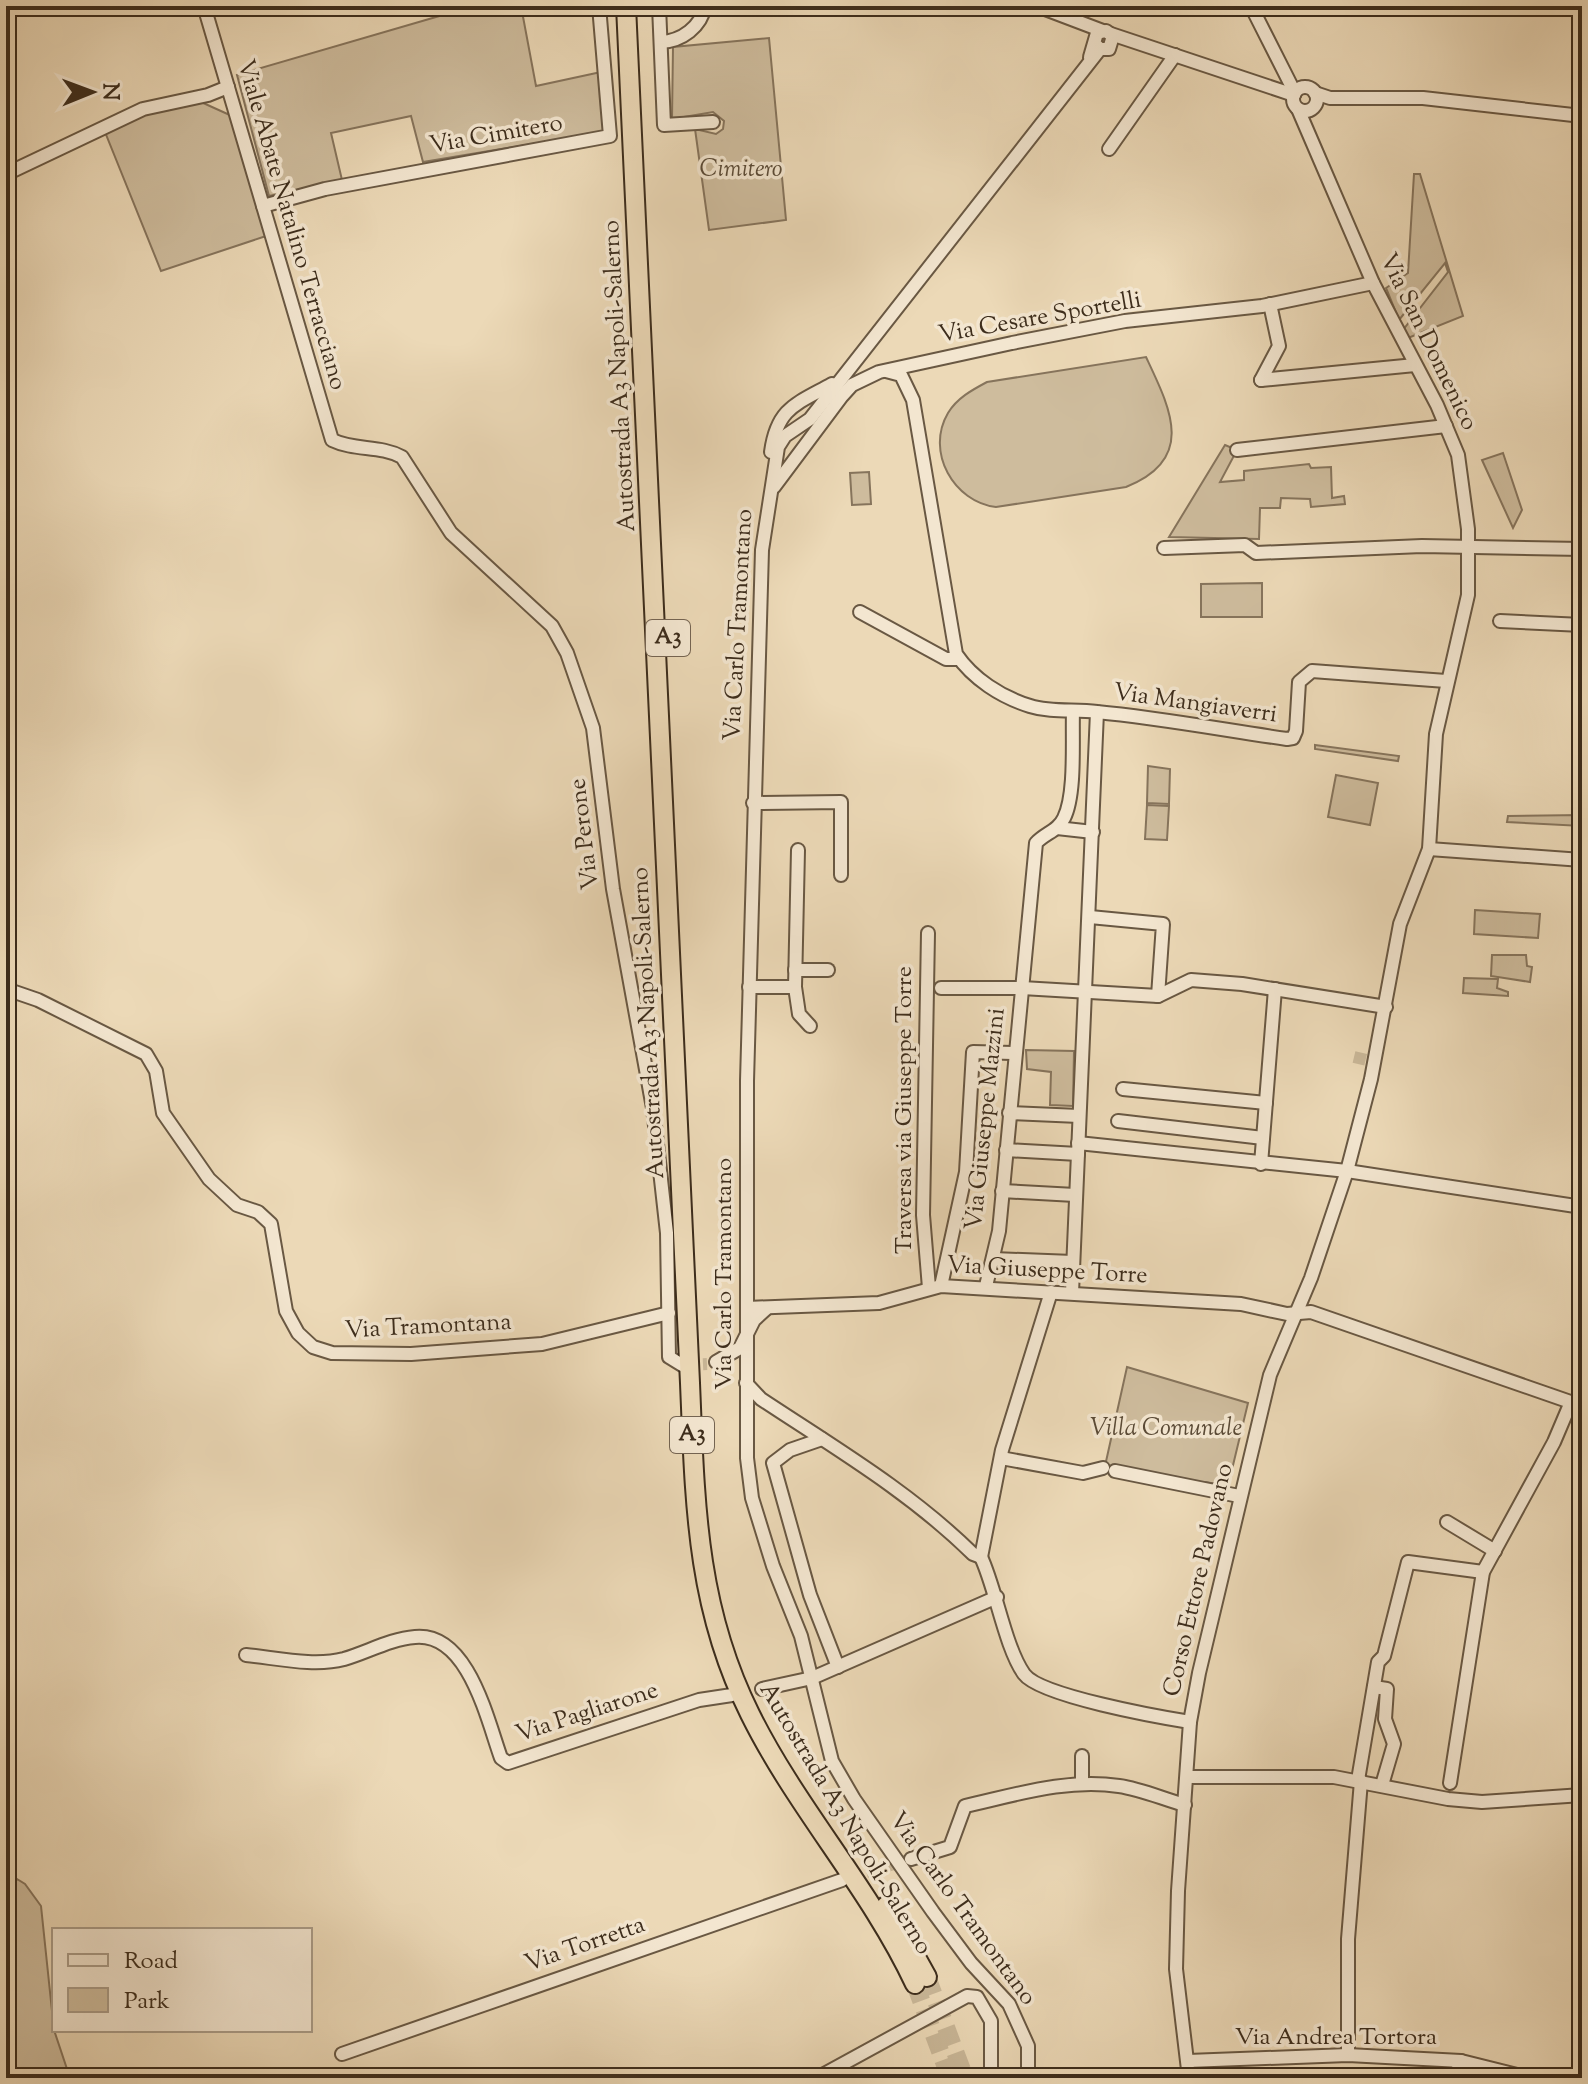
<svg xmlns="http://www.w3.org/2000/svg" width="1588" height="2084" viewBox="0 0 1588 2084" font-family="'Sorts Mill Goudy',serif">
<style>
.green{fill:#cebc9d;stroke:#86745c;stroke-width:2}
.lines{fill:none;stroke-linecap:round;stroke-linejoin:round}
.minor-tunnel{stroke:#c9b798;stroke-width:12;stroke-dasharray:12 6;stroke-linecap:butt}
.highway-tunnel{stroke:#c9b798;stroke-width:18;stroke-dasharray:18 9;stroke-linecap:butt}
.minor-casing{stroke:#695843;stroke-width:16}
.highway-casing{stroke:#3d2d1c;stroke-width:22}
.minor{stroke:#f3e6d0;stroke-width:12}
.highway{stroke:#ecd9b7;stroke-width:18}
.labels{text-anchor:middle;dominant-baseline:central;stroke-width:7;stroke-linejoin:round;paint-order:stroke}
.shield{fill:#f3e6d0;stroke:#746452;stroke-width:2}
.shield-label{font-size:22px;font-weight:bold;fill:#3d2d1c}
.street-label{font-size:24px;fill:#3d2d1c;stroke:#f3e6d0}
.park-label{font-size:24px;font-style:italic;fill:#5a4a36;stroke:#f3e6d0}
</style>
<rect width="100%" height="100%" fill="#ecd9b7"/>
<filter id="stains"><feTurbulence type="fractalNoise" baseFrequency=".0025" numOctaves="4"/><feColorMatrix values="0 0 0 0 .2 0 0 0 0 .09 0 0 0 0 .02 0 0 0 .5 -.17"/></filter>
<radialGradient id="worn" r=".72"><stop offset=".6" stop-color="#630" stop-opacity="0"/><stop offset="1" stop-color="#630" stop-opacity=".3"/></radialGradient>
<!-- green -->
<g class="green">
<polygon points="459,6 521,6 536,86 601,72 604,132 423,162 411,116 331,133 342,180 269,196 237,75 460,10"/>
<polygon points="769,38 786,220 709,230 695,129 716,134 723,129 724,121 713,112 672,119 673,47"/>
<polygon points="201,102 232,116 266,236 161,271 105,132 143,112"/>
<polygon points="1414,174 1420,174 1463,316 1408,338 1403,330 1448,272 1445,263 1399,320 1386,288 1408,273"/>
<path d="M1146,357C1170,408 1197,459 1126,487L996,507C954,502 925,452 948,413C957,398 972,390 987,382Z"/>
<polygon points="1225,445 1237,450 1220,482 1244,480 1244,471 1309,464 1311,468 1331,467 1332,498 1344,496 1345,504 1311,507 1310,499 1281,498 1280,508 1260,508 1259,539 1169,537"/>
<polygon points="1503,453 1522,510 1513,528 1482,460"/>
<polygon points="869,472 871,504 852,505 850,473"/>
<polygon points="1262,583 1262,617 1201,617 1201,584"/>
<polygon points="1315,745 1399,756 1398,761 1315,749"/>
<polygon points="1148,766 1170,769 1169,804 1147,803"/>
<polygon points="1336,775 1378,783 1370,825 1328,817"/>
<polygon points="1147,805 1169,806 1167,840 1145,839"/>
<polygon points="1582,815 1582,826 1507,822 1508,816"/>
<polygon points="1475,910 1540,914 1538,938 1474,934"/>
<polygon points="1492,955 1526,955 1527,966 1532,967 1530,982 1491,976"/>
<polygon points="1464,978 1498,979 1497,988 1508,992 1508,996 1463,993"/>
<polygon points="1026,1050 1074,1051 1073,1106 1050,1105 1051,1072 1027,1069"/>
<polygon points="1127,1367 1248,1403 1228,1486 1206,1482 1204,1486 1105,1466"/>
<polygon points="17,1879 25,1884 41,1906 54,2030 70,2078 6,2078 6,1901"/>
</g>
<g class="lines">
<!-- minor-tunnel -->
<g class="minor-tunnel">
<polyline points="1354,1057 1375,1062"/>
<polyline points="685,1365 707,1364"/>
<polyline points="849,1877 908,1860"/>
</g>
<!-- highway-tunnel -->
<g class="highway-tunnel">
<polyline points="927,1977 965,2078"/>
<polyline points="915,1984 950,2078"/>
</g>
<defs>
<g id="minor">
<path d="M204,6L332,440C355,451 380,445 402,457L451,533L552,626L567,653L593,728L613,889L653,1108L667,1233L669,1357L682,1365"/>
<polyline points="659,6 664,125 713,122"/>
<polyline points="1037,6 1103,31"/>
<polyline points="1251,6 1295,93"/>
<polyline points="1111,34 1294,95"/>
<path d="M661,42C682,41 701,27 705,6"/>
<polyline points="1090,57 1097,33 1106,31 1113,36 1109,49 1100,49 1096,45"/>
<circle cx="1305" cy="99" r="12"/>
<polyline points="1315,93 1330,98 1423,98 1582,116"/>
<polyline points="1109,149 1175,55"/>
<polyline points="6,174 143,109 208,95 228,87"/>
<polyline points="263,206 325,189 610,136 599,6"/>
<path d="M886,371L901,375L913,400L956,654C973,679 1001,697 1030,706C1052,713 1075,709 1097,712C1160,718 1224,730 1287,739L1293,738L1296,731L1299,682L1312,671L1446,681"/>
<polyline points="1261,380 1415,365"/>
<polyline points="1261,380 1279,346 1270,304"/>
<polyline points="1237,450 1446,426"/>
<path d="M771,452C777,408 796,404 832,384"/>
<polyline points="774,487 842,396 852,385 879,372 1012,343 1125,321 1262,306 1373,283"/>
<polyline points="1164,548 1245,545 1256,553 1422,546 1582,549"/>
<polyline points="860,612 946,659 959,659"/>
<polyline points="1500,621 1582,625"/>
<polyline points="753,803 841,802 841,875"/>
<polyline points="1057,828 1093,832"/>
<polyline points="1429,849 1582,860"/>
<polyline points="798,850 795,987 799,1014 810,1026"/>
<polyline points="1090,917 1163,924 1158,996"/>
<polyline points="928,933 923,1215 929,1288"/>
<polyline points="795,970 828,970"/>
<polyline points="749,987 795,987"/>
<polyline points="941,988 1022,988 1158,996 1191,980 1242,984 1386,1007"/>
<polyline points="6,989 38,1000 146,1054 156,1071 163,1113 209,1179 237,1205 258,1212 271,1224 286,1311 298,1333 313,1347 332,1353 411,1354 542,1344 669,1313"/>
<polyline points="1123,1089 1266,1103"/>
<polyline points="1009,1113 1079,1116"/>
<polyline points="1118,1121 1263,1138"/>
<polyline points="1078,1143 1347,1171 1582,1207"/>
<polyline points="1006,1150 1078,1154"/>
<polyline points="1261,1164 1275,989"/>
<polyline points="1002,1191 1075,1195"/>
<polyline points="993,1259 1073,1262"/>
<polyline points="941,1286 966,1172 973,1052 1013,1053"/>
<path d="M986,1286L999,1231L1036,843C1045,833 1058,831 1064,818C1076,794 1072,739 1073,711"/>
<polyline points="1072,1293 1097,712"/>
<polyline points="747,1308 879,1303 941,1286 1241,1304 1287,1314 1311,1312 1582,1406"/>
<polyline points="716,1362 740,1348 754,1320 767,1308"/>
<path d="M746,1383L761,1399C835,1448 910,1492 973,1554L981,1557"/>
<polyline points="822,1439 790,1450 773,1463 810,1595 838,1667"/>
<polyline points="1001,1458 1083,1473 1103,1468"/>
<polyline points="1115,1471 1239,1496"/>
<polyline points="1447,1522 1495,1551"/>
<path d="M981,1557C996,1589 1005,1647 1024,1674C1040,1696 1159,1717 1190,1722"/>
<polyline points="981,1557 1002,1450 1051,1292"/>
<path d="M246,1655C277,1658 314,1667 344,1659C368,1652 390,1639 415,1637C468,1632 487,1719 501,1758L508,1763L699,1700L732,1695"/>
<polyline points="1374,1687 1387,1689 1385,1719 1394,1744 1382,1785"/>
<polyline points="762,1689 812,1678 997,1597"/>
<polyline points="1188,1777 1334,1777 1448,1799 1482,1802 1582,1795"/>
<polyline points="1358,1780 1378,1662 1384,1656 1408,1562 1483,1572"/>
<polyline points="1450,1783 1483,1572 1554,1442 1571,1402"/>
<polyline points="1082,1784 1082,1756"/>
<path d="M911,1859L950,1847L965,1806C1015,1795 1067,1778 1119,1786C1141,1789 1163,1799 1185,1805"/>
<polyline points="342,2054 842,1880"/>
<polyline points="1348,2055 1348,1939 1361,1781"/>
<polyline points="1188,2061 1348,2055 1461,2061 1529,2078"/>
<polyline points="817,2078 967,1996 977,1997 991,2021 991,2078"/>
<polyline points="1028,2078 1028,2046 1009,2004 971,1963 933,1912 854,1799 832,1761 801,1636 773,1566 752,1498 747,1458 747,1081 762,550 778,447 785,436 810,419 1100,49"/>
<polyline points="1189,2078 1176,1969 1178,1891 1190,1722 1199,1673 1270,1375 1311,1278 1347,1171 1371,1079 1400,924 1429,849 1436,734 1468,595 1468,529 1458,455 1437,405 1373,283 1298,109"/>
<polyline points="1454,2078 1461,2061"/>
</g>
<g id="highway">
<path d="M626,6L690,1383C695,1502 696,1606 750,1714C797,1809 870,1888 915,1984"/>
<polyline points="887,1905 927,1977"/>
</g>
</defs>
<!-- minor casing -->
<use href="#minor" class="minor-casing"/>
<!-- highway casing -->
<use href="#highway" class="highway-casing"/>
<!-- minor -->
<use href="#minor" class="minor"/>
<!-- highway -->
<use href="#highway" class="highway"/>
</g>
<g class="labels">
<!-- shield labels -->
<g class="shield">
<rect x="646" y="620" width="44" height="36" rx="6"/>
<rect x="670" y="1417" width="44" height="36" rx="6"/>
</g>
<g class="shield-label">
<text x="668" y="638">A3</text>
<text x="692" y="1435">A3</text>
</g>
<!-- street labels -->
<g class="street-label">
<text transform="translate(496 135) rotate(-10)">Via Cimitero</text>
<text transform="translate(291 225) rotate(74)">Viale Abate Natalino Terracciano</text>
<text transform="translate(1040 318) rotate(-10)">Via Cesare Sportelli</text>
<text transform="translate(1428 342) rotate(64)">Via San Domenico</text>
<text transform="translate(620 376) rotate(-93)">Autostrada A3 Napoli-Salerno</text>
<text transform="translate(739 625) rotate(-87)">Via Carlo Tramontano</text>
<text transform="translate(1195 704) rotate(8)">Via Mangiaverri</text>
<text transform="translate(585 834) rotate(-97)">Via Perone</text>
<text transform="translate(649 1023) rotate(-93)">Autostrada A3 Napoli-Salerno</text>
<text transform="translate(905 1110) rotate(-90)">Traversa via Giuseppe Torre</text>
<text transform="translate(986 1119) rotate(-84)">Via Giuseppe Mazzini</text>
<text transform="translate(1047 1271) rotate(3)">Via Giuseppe Torre</text>
<text transform="translate(725 1274) rotate(-90)">Via Carlo Tramontano</text>
<text transform="translate(428 1327) rotate(-3)">Via Tramontana</text>
<text transform="translate(1199 1580) rotate(-77)">Corso Ettore Padovano</text>
<text transform="translate(587 1713) rotate(-18)">Via Pagliarone</text>
<text transform="translate(845 1819) rotate(59)">Autostrada A3 Napoli-Salerno</text>
<text transform="translate(962 1909) rotate(54)">Via Carlo Tramontano</text>
<text transform="translate(585 1945) rotate(-19)">Via Torretta</text>
<text x="1336" y="2038">Via Andrea Tortora</text>
</g>
<!-- park labels -->
<g class="park-label">
<text x="741" y="170">Cimitero</text>
<text x="1166" y="1429">Villa Comunale</text>
</g>
</g>
<!-- margin -->
<rect width="1588" height="2084" fill="none" stroke="#ecd9b7" stroke-width="32"/>
<rect x="8" y="8" width="1572" height="2068" fill="none" stroke="#3d2d1c" stroke-width="4"/>
<rect x="16" y="16" width="1556" height="2052" fill="none" stroke="#3d2d1c" stroke-width="2"/>
<!-- legend -->
<rect x="52" y="1928" width="260" height="104" fill="#f3e6d0" stroke="#aa9c88" stroke-width="2"/>
<rect x="68" y="1954" width="40" height="12" fill="#f3e6d0" stroke="#aa9c88" stroke-width="2"/>
<text x="124" y="1968" font-size="24" fill="#3d2d1c">Road</text>
<rect x="68" y="1988" width="40" height="24" fill="#cebc9d" stroke="#aa9c88" stroke-width="2"/>
<text x="124" y="2008" font-size="24" fill="#3d2d1c">Park</text>
<!-- north arrow -->
<g transform="translate(92 92) rotate(89)" stroke="#f3e6d0" stroke-width="6" paint-order="stroke">
<path d="M0-6L14 30L0 20L-14 30Z" fill="#3d2d1c"/>
<text y="-12" font-size="22" font-weight="bold" text-anchor="middle" fill="#3d2d1c">N</text>
</g>
<rect width="100%" height="100%" filter="url(#stains)"/>
<rect width="100%" height="100%" fill="url(#worn)"/>
</svg>
